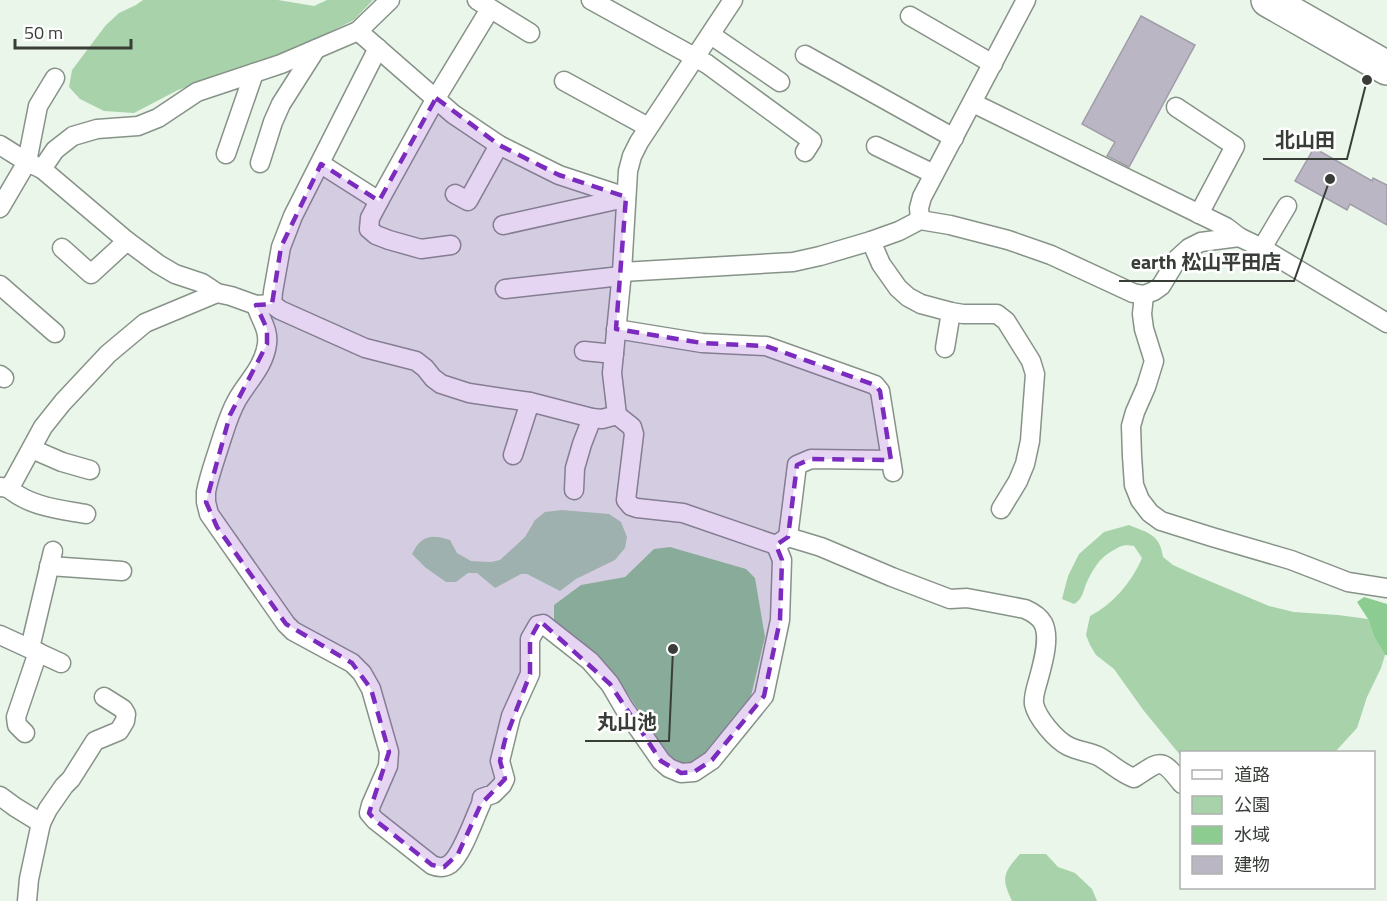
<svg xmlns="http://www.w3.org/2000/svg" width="1387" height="901" viewBox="0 0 1387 901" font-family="'Titillium Web','Noto Sans JP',sans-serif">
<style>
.green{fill:#a8d2aa}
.water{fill:#8dcc91}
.building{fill:#bab6c4;stroke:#a09ca9;stroke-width:1.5}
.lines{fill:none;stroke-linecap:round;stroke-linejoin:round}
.street-casing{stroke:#879288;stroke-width:21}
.highway-casing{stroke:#879288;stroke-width:36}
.street{stroke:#fff;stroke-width:18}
.highway{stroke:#fff;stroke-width:33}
.marked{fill:#7b2cbf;fill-opacity:0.2;stroke:#7b2cbf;stroke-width:4.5;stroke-dasharray:12 8;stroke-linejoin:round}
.leader{fill:none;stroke:#383d38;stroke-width:2}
.callout-dot{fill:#383d38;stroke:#fff;stroke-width:2}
.callout-label{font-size:20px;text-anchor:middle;font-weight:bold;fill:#383d38;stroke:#fff;stroke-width:5;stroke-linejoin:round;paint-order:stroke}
</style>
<rect width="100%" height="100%" fill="#eaf6ea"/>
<!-- green -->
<g class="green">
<polygon points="143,0 278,0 314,6 327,0 373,0 354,20 297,48 178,90 134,113 104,111 80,99 69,87 72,70 106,25 119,13 136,5"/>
<path d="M562,510L609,514L621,522L627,537L625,548L615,560L576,579L560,591L527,574H521L495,588L477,573H468L456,582H446L426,568L412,554C421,535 431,534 450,540L457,553L471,561L491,562L500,560L525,537L535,520L545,512Z"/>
<path d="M1129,525C1148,533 1160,534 1163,557L1173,565L1195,575L1269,606L1294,612L1338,615L1368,619L1374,637L1385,655L1381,668L1367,697L1357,728L1335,752H1182L1181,756L1144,711L1114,669L1096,655L1090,645L1086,635L1090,616C1112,605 1132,582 1142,558L1134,546C1123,544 1121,546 1112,551C1099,558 1092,571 1086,584C1083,592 1082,600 1074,604L1062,599L1068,576L1079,554L1104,532Z"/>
<path d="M1020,854H1046L1058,867L1075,873L1092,889L1097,901H1012C1001,878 1003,873 1020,854Z"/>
</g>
<!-- water -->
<g class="water">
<polygon points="670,547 746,569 755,578 765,637 751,696 703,760 683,767 668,756 628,694 601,662 554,624 554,605 581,585 625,577 654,549"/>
<polygon points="1364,597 1387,604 1387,655 1385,655 1374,637 1368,619 1357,602"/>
</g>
<!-- building -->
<g class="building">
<polygon points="1141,16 1195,45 1129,167 1107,156 1115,142 1082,124"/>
<polygon points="1314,148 1372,181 1373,178 1387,185 1387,225 1350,204 1347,210 1295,181"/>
</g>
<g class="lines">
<defs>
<g id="street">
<polyline points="390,0 358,31 453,114 499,145 559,175 626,197"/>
<polyline points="477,0 530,33"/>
<polyline points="591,0 707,64 812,141 805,152"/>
<path d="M733,0L639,142L632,156L628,171L622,272L612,373L617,415L632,427L634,434L626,500L631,506L637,508L683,513L776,545L788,537L821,547L892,577L950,599L967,598L1025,609C1032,612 1039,616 1043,623C1051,638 1042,666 1038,681C1036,688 1033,697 1034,704C1037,718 1056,740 1068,746C1078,751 1089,752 1098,756C1111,763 1120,773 1134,778C1161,761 1160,756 1182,784"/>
<polyline points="910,16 993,64"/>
<polyline points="711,35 780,82"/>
<polyline points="805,55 954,138"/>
<polyline points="564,81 648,127"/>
<polyline points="973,103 1226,227 1239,237"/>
<polyline points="1176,107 1235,146 1199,214"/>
<polyline points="0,145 27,162 42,169 127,241 158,264 175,274 202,283 217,293 231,296 256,305 272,304 280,310 365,348 416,361 425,368 433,378 441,384 469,393 530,402 592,418 602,419 617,415"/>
<polyline points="876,146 934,174"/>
<polyline points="226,154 254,73"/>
<polyline points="260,163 273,122 281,104 316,49"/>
<polyline points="321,164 379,201 436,98 490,9"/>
<polyline points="42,169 55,150 73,136 97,129 138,126 158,118 197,92 281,64 358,31"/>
<polyline points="455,194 468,201 499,145"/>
<polyline points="379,201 370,218 369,229 376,235 389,240 421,249 451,245"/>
<polyline points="0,208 27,162 38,106 55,78"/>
<polyline points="920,220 919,208 922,197 1026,0"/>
<polyline points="503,225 625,198"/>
<polyline points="871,241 881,264 898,288 908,297 921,304 951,312 963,314 997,314 1006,321 1031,361 1035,374 1030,441 1025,464 1018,481 1001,509"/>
<polyline points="62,248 91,274 127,241"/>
<polyline points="1262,248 1287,206"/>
<polyline points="622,272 793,262 820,256 871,241 899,231 920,220 950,225 1008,240 1051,255 1133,293 1144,295 1154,291 1161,286 1178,258 1189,248 1201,242 1239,237 1262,248 1387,323"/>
<polyline points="0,285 55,333"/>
<polyline points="505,289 621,276"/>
<polyline points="1144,295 1142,314 1144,329 1154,361 1146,387 1135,412 1131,426 1132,456 1134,485 1140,500 1150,513 1161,521 1212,537 1291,560 1348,582 1387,588"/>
<polyline points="272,304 273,292 281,247 293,216 378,48"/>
<path d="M256,305C260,319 269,329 267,344C264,367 247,382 237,400C229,414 225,429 220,444C215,460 209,476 206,492V502L209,514L286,624L293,631L352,663L362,673L371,689L389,752L388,766L371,805L369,813L375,820L432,865C439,868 444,868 450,864C462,855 474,819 481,804L482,798L493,794L502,785L505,779L500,761L511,716L530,674V639L538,625L543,624L590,661L610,684L624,708L661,761L669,768L681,773L694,772L712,760L764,696L780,620L782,560L776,545"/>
<polyline points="616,329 702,343 766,346 875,385 880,391 893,472"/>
<polyline points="945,348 951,312"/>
<polyline points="584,351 614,354"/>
<polyline points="0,375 4,378"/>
<polyline points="32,449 62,462 90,470"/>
<polyline points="513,455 530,402"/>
<polyline points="0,487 8,488 13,482 43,427 63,402 108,354 145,323 217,293"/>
<path d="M8,488C31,507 58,509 86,514"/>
<polyline points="574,490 575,468 582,444 592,418"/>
<polyline points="788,537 797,465 811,459 891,460"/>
<polyline points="49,566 122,571"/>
<polyline points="0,635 61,663"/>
<polyline points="30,648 53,551"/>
<polyline points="25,733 17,725 16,717 38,652"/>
<polyline points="0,796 15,807 41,823 29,879 27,901"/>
<polyline points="41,823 48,809 64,786 71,779 95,741 119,731 125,721 126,714 123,709 104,697"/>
</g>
<polyline id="highway" points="1268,0 1387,68"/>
</defs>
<!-- street casing -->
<use href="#street" class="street-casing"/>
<!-- highway casing -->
<use href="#highway" class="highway-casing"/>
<!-- street -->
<use href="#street" class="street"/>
<!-- highway -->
<use href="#highway" class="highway"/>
</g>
<!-- marked area -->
<path class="marked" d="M436,98L499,145L559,175L626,197L616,329L702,343L766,346L875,385L880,391L891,460L811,459L797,465L788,537L776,545L782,560L780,620L764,696L712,760L694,772L681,773L661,761L610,684L540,621L530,639V674L505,740L500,761L505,779L481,804L458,854L444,867L432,865L375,820L369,813L389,752L371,689L352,663L286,624L217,527L206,502L230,415L267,344V329L256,305L272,304L281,247L321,164L379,201Z"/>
<!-- callouts -->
<path class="leader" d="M1367 80L1347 159H1263M1330 179L1294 281H1119M673 649L669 741H585"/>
<g class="callout-dot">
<circle cx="1367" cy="80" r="6"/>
<circle cx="1330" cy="179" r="6"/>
<circle cx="673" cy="649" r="6"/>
</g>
<g class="callout-label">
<text x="1305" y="147">北山田</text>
<text x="1206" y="269">earth 松山平田店</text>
<text x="627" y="729">丸山池</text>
</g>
<!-- legend -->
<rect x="1180" y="751" width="195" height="138" fill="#ffffff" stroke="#afb1af" stroke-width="1.5"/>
<rect x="1192" y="770" width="30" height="9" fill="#ffffff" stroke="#afb1af" stroke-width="1.5"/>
<text x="1234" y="781" font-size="18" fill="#383d38">道路</text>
<rect x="1192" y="796" width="30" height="18" fill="#a8d2aa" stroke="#afb1af" stroke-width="1.5"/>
<text x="1234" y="811" font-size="18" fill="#383d38">公園</text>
<rect x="1192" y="826" width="30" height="18" fill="#8dcc91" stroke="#afb1af" stroke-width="1.5"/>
<text x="1234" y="841" font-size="18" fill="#383d38">水域</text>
<rect x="1192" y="856" width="30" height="18" fill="#bab6c4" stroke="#afb1af" stroke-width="1.5"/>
<text x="1234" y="871" font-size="18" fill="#383d38">建物</text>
<!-- scale -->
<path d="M15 39v9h116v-9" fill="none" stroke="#383d38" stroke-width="3"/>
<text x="24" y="39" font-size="18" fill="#383d38" stroke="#ffffff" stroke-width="4.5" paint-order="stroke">50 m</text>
</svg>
